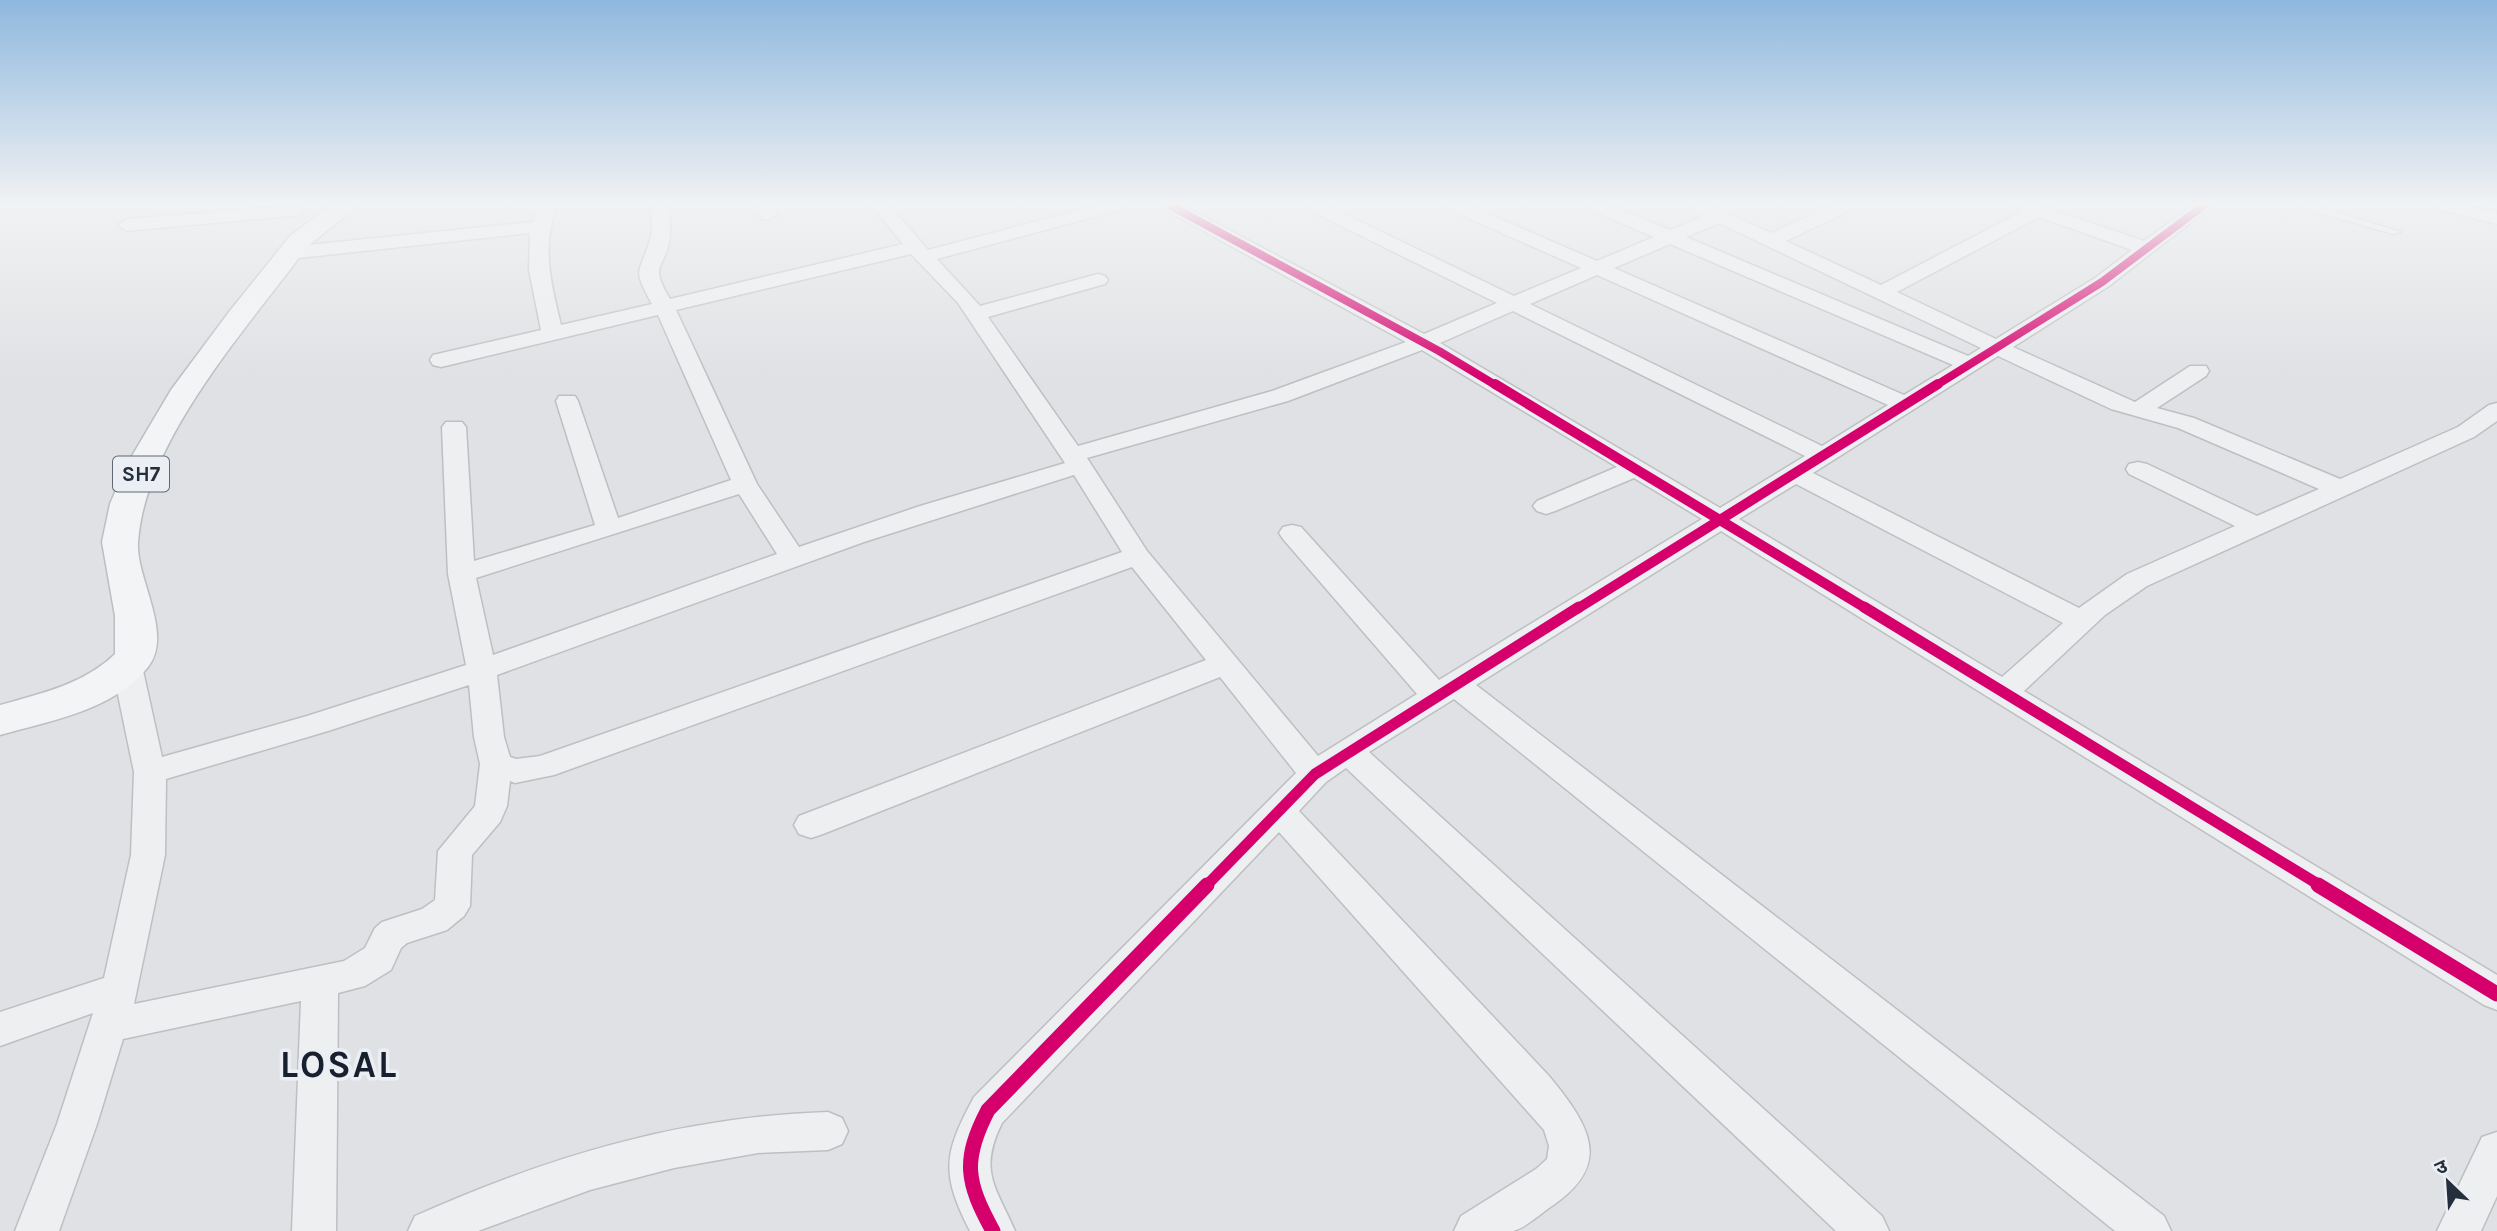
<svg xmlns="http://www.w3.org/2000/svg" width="2497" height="1231" viewBox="0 0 2497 1231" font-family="Karla,'Noto Sans Devanagari',sans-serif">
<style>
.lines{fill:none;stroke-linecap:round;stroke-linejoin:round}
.lane-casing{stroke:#bdbfc2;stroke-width:3}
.street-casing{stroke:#bdbfc2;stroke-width:3}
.primary-casing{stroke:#bbbec2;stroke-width:3}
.lane{fill:#eeeff1;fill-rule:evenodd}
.street{fill:#eeeff1;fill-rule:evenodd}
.primary{fill:#f3f4f5;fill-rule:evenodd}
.cycleway-far3-casing{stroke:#ebeff4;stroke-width:11}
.cycleway-far2-casing{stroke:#ebeff4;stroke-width:13}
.cycleway-far1-casing{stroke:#ebeff4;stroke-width:16}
.cycleway-casing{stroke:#ebeff4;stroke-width:19}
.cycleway-far3{stroke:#d6006c;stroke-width:8}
.cycleway-far2{stroke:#d6006c;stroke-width:10}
.cycleway-far1{stroke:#d6006c;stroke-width:11}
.cycleway{stroke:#d6006c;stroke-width:15}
.labels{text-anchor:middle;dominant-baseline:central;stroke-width:7;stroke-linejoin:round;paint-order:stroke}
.shield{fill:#ebeff4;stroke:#606874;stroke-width:2}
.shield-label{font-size:21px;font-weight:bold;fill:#252e3d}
.near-district-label{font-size:37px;font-weight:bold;letter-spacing:2px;fill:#181f2e;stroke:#ebeff4}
</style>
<rect width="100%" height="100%" fill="#dfe1e4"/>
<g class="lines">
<defs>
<polygon id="lane" points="2303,206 2315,206 2401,232 2393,234 2304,208"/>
<g id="street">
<polygon points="294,206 303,211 300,215 127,231 118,225 127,219"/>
<path d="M539,206H557C541,247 551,284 561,325L652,304C632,268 639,275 650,240C654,230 651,216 651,206H669C669,215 671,226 670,235C667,270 647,261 670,299L903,244L872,206H890L928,250L1095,206H1123L1120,210L937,259L980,306L1098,274L1105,276L1108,280L1105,284L988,317L1078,446L1272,391L1406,342L1165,210L1162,206H1184L1424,334L1497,303L1309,210L1306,206H1328L1514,296L1581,268L1450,210L1447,206H1470L1597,261L1654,237L1591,210L1588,206H1611L1670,230L1704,216L1692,210L1689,206H1712L1771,233L1831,206H1854L1851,210L1786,241L1881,285L2023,211L2016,206H2041L2144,241L2192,206H2212L2109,286L2013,347L2135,402L2190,366H2206L2209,371L2206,376L2157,408L2194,418L2340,479L2458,427L2489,405L2497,403V421L2474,437L2147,586L2105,615L2024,691L2497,975V1010L2484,1005L1721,531L1476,685L2164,1216L2171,1231H2115L1454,699L1369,752L1882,1216L1889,1231H1836L1346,768L1326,782L1299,811L1549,1076C1590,1126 1615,1165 1549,1208C1539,1215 1525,1228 1513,1231C1496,1231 1472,1231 1454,1231L1461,1216L1536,1169L1547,1159L1549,1146L1544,1130L1279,832L1002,1123C978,1171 996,1187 1015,1231H970C940,1173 944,1153 974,1097L1296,773L1220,677L823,834L811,838L799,834L794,825L799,816L1206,660L1132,567L554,775L515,783L510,781L507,806L500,822L472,855L470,906L464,916L447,930L407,943L401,948L391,970L365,986L338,993L336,1231H292L301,1001L123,1039L97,1124L59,1231H15L57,1124L93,1013L0,1046V1012L104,978L131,855L134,772L112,666L117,659L127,656L137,659L142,666L162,757L307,716L466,665L448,574L442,427L446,422H462L466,427L474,561L595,525L556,401L559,396H575L578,401L618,518L731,480L658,315L441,367L433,365L430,360L433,355L541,330L529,270L530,233L289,259L279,253L289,247L533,222ZM2039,217L2132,250L2095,278L1996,339L1897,292ZM1719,223L1981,348L1968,356L1686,237ZM1670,244L1953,365L1904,395L1614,268ZM911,254L958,303L1065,463L920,506L799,547L757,484L676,310ZM1597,275L1888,405L1822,446L1530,304ZM1513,311L1805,456L1720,508L1440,343ZM1422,350L1617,467L1537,501L1533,506L1537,511L1546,514L1555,511L1634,478L1702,519L1439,680L1301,527L1292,525L1283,527L1279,533L1283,539L1417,694L1318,756L1147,551L1087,458L1288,401ZM1998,356L2111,409L2178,428L2319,489L2257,516L2147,464L2138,462L2129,464L2126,469L2129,474L2235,526L2127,574L2079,608L1813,473ZM1074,475L1122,552L540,756L516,759L510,757L504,737L497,675L864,542ZM1796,484L2063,623L2002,677L1739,519ZM739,494L777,554L493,655L476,578ZM469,685L474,737L480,764L475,806L438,851L435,900L422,909L382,922L375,928L365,948L344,961L134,1004L165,855L166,779L328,731Z"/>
<polygon points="756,206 774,206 777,215 768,220 762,219"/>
<polygon points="2437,206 2466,206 2497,213 2497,224 2440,210"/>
<path d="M828,1112L842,1118L848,1131L842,1144L828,1150L758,1153L674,1168L590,1190L478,1231H408L415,1216C550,1156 680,1117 828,1112Z"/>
<polygon points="2497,1132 2497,1196 2481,1231 2437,1231 2482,1137"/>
</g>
<path id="primary" d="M330,206H357L308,246L298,259C241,335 144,444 138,543C136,579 174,634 148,667C115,710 49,721 0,735V705C40,694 84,684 115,654V616L102,542L110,504L126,466L171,390L229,312L290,236Z"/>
</defs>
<!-- lane casing -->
<use href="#lane" class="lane-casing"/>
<!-- street casing -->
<use href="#street" class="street-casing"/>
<!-- primary casing -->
<use href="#primary" class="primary-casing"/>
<!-- lane -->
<use href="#lane" class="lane"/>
<!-- street -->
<use href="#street" class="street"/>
<!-- primary -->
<use href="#primary" class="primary"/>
<defs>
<g id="cycleway-far3">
<polyline points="1171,206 1439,351 1497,386"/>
<polyline points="1935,386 2102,282 2203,206"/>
</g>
<g id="cycleway-far2">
<polyline points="1495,384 1867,609"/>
<polyline points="1577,609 1938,384"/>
</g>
<g id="cycleway-far1">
<polyline points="1864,607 2321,886"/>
<polyline points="1206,886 1315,774 1579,607"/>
</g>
<g id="cycleway">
<polyline points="2318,885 2497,994"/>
<path d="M993,1231C966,1182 962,1160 988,1110L1207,885"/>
</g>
</defs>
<!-- cycleway-far3 casing -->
<use href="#cycleway-far3" class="cycleway-far3-casing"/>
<!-- cycleway-far2 casing -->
<use href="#cycleway-far2" class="cycleway-far2-casing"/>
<!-- cycleway-far1 casing -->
<use href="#cycleway-far1" class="cycleway-far1-casing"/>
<!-- cycleway casing -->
<use href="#cycleway" class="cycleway-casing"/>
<!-- cycleway-far3 -->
<use href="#cycleway-far3" class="cycleway-far3"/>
<!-- cycleway-far2 -->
<use href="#cycleway-far2" class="cycleway-far2"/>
<!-- cycleway-far1 -->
<use href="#cycleway-far1" class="cycleway-far1"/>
<!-- cycleway -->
<use href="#cycleway" class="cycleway"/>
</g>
<!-- sky -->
<linearGradient id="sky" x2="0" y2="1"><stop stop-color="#8fb8de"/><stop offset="0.54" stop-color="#f1f2f3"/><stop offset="1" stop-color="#f1f2f3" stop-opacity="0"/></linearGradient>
<rect width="2497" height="378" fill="url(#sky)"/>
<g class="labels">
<!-- shield labels -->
<rect class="shield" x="113" y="456.5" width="56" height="35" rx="5"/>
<g class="shield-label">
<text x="141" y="474">SH7</text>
</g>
<!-- near-district labels -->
<g class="near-district-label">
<text x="339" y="1064">LOSAL</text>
</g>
</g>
<!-- north arrow -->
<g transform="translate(2448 1182) rotate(335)" stroke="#ebeff4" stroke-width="5" paint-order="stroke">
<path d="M0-5L12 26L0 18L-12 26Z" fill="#252e3d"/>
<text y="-10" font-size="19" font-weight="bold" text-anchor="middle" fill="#252e3d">उ</text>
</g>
</svg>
